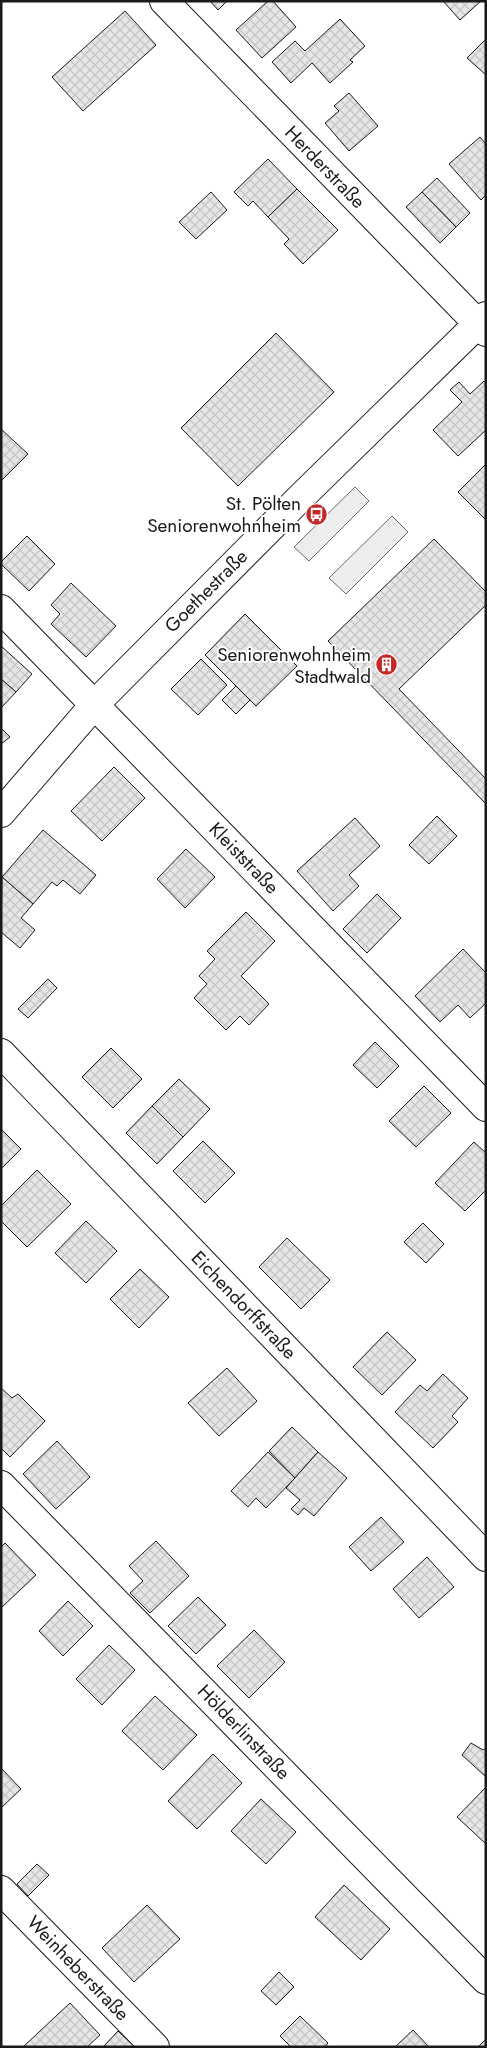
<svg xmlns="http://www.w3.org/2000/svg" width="487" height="2048" viewBox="0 0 487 2048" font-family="Jost,sans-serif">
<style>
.built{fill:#ededed;stroke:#6a6a6a}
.building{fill:url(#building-cross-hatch);stroke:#1a1a1a}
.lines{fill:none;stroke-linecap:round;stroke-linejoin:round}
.minor-casing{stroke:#1a1a1a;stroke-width:30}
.minor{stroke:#fff;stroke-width:28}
.labels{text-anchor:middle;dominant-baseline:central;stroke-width:4;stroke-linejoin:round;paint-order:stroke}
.street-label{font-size:19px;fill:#1a1a1a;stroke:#fff}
.poi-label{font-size:19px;fill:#1a1a1a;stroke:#fff;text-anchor:end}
</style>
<defs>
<pattern id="building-cross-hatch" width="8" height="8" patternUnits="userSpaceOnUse" patternTransform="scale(1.25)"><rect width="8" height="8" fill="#e6e6e6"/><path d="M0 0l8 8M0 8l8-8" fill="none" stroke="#c5c5c5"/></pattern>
</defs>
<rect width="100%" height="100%" fill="#fff"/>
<!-- built -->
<g class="built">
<polygon points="355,487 369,501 309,561 294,547"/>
<polygon points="392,516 408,532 346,594 329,578"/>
</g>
<!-- building -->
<g class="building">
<polygon points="210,1 227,1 218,10"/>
<polygon points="268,1 273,1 296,27 262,58 236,30"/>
<polygon points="443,1 481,1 460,20"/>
<polygon points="125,11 156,45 83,111 52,77"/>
<polygon points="340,19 365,46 350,60 353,62 330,83 312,63 291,83 272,62 295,41 305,51"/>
<polygon points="486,39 486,75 467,58"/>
<polygon points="349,93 378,126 349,151 325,123 339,111 334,106"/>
<polygon points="480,137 486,144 486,195 481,200 449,164"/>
<polygon points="268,159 297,189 268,217 253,201 248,206 234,192"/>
<polygon points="437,178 470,213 456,227 422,192"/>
<polygon points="297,189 338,230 303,264 284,244 289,239 268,217"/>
<polygon points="211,192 227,210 196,239 179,222"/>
<polygon points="422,192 456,227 440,243 406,207"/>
<polygon points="276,333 334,392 238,486 181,428"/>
<polygon points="484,381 486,383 486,430 458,456 433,430 462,402 450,390 459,382 470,394"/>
<polygon points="1,429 28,454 1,481"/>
<polygon points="486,464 486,520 458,492"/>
<polygon points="27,536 55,564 29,591 1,564 1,562"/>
<polygon points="434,539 486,592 486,605 399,689 486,779 486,804 328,641"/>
<polygon points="71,583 116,626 86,657 51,624 60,614 51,605"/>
<polygon points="245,614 297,666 256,706 205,655"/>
<polygon points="1,646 32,674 16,692 1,679"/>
<polygon points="201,659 227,685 198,715 171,689"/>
<polygon points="1,679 16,692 1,708"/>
<polygon points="236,686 250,700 236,714 222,700"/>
<polygon points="1,728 10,737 1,744"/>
<polygon points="114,767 145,798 102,841 71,811"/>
<polygon points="437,816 457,836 429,864 409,845"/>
<polygon points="355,818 380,846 349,875 359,886 333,911 297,871"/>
<polygon points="43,830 96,875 80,894 63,880 57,886 52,882 33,904 2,877"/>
<polygon points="186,849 215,877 185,908 157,879"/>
<polygon points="2,877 33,904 21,918 35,930 20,948 1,932"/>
<polygon points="377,894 401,918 367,953 343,929"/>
<polygon points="246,912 275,941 241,976 269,1004 249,1025 240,1016 226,1030 194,998 207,984 199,976 215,959 207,951"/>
<polygon points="463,949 486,973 486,1003 470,1018 458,1005 440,1022 415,996"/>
<polygon points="48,979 57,988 28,1018 18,1009"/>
<polygon points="375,1042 399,1066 377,1088 353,1065"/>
<polygon points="111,1048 142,1079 113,1108 82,1077"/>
<polygon points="179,1079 210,1109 183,1137 152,1106"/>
<polygon points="424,1086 451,1113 416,1147 389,1121"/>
<polygon points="152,1106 183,1137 157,1164 126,1133"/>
<polygon points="1,1129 21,1149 1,1169"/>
<polygon points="203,1141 235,1173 205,1203 173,1171"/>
<polygon points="474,1142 486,1153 486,1190 465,1211 435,1183"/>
<polygon points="37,1170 71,1204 27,1247 1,1221 1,1206"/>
<polygon points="86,1221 117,1251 86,1283 55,1253"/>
<polygon points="423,1223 444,1244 426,1263 404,1242"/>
<polygon points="287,1238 330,1280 301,1309 259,1267"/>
<polygon points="140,1269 169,1297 139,1328 110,1299"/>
<polygon points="387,1332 416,1360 382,1395 353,1367"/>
<polygon points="227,1368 257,1401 219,1436 188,1403"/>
<polygon points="443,1374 468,1398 452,1416 458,1422 433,1448 395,1412 420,1385 427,1391"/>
<polygon points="1,1388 12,1398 18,1394 45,1421 10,1457 1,1448"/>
<polygon points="292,1427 318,1452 295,1478 269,1451"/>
<polygon points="57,1441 90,1477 56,1509 23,1474"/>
<polygon points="268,1452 295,1478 266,1508 256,1498 248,1507 231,1491"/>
<polygon points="318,1452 347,1478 314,1516 304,1508 298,1515 291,1509 300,1500 286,1488"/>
<polygon points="381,1517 404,1542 371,1571 349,1547"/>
<polygon points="156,1541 189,1576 150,1613 130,1593 143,1581 129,1566"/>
<polygon points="5,1543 36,1575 1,1608 1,1547"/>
<polygon points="427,1557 454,1587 419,1618 393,1589"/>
<polygon points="198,1597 226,1625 196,1654 168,1626"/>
<polygon points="68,1601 93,1626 63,1656 39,1631"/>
<polygon points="254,1630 285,1662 249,1698 217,1666"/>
<polygon points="109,1645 135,1670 102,1705 76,1679"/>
<polygon points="155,1696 197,1735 163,1770 122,1731"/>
<polygon points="471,1743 483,1750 486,1748 486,1777 462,1755"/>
<polygon points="213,1754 242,1783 197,1829 168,1801"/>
<polygon points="1,1768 21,1789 1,1808"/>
<polygon points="486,1787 486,1844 457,1817"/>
<polygon points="261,1799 296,1832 266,1864 231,1831"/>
<polygon points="37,1864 49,1875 28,1896 17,1884"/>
<polygon points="344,1885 390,1929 361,1960 315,1917"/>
<polygon points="147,1905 180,1939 134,1982 102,1948"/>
<polygon points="279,1972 294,1987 276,2005 261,1991"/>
<polygon points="70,2003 100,2035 87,2047 23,2047"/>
<polygon points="300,2016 328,2043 325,2047 291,2047 280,2036"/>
<polygon points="413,2030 429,2047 395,2047"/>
<polygon points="118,2031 135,2047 103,2047"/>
<polygon points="486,2039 486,2047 478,2047"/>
</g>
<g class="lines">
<defs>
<g id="minor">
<polyline points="164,1 486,332"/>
<polyline points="1,609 486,1107"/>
<polyline points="1,813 95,704 299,499 486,316"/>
<polyline points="1,1053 486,1557"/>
<polyline points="1,1485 486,1980"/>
<polyline points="1,1890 155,2047"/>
</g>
</defs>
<!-- minor casing -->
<use href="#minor" class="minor-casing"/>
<!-- minor -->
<use href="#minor" class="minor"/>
</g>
<!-- icons -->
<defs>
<symbol id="bus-disc" viewBox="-11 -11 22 22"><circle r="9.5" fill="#c62828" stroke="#fff"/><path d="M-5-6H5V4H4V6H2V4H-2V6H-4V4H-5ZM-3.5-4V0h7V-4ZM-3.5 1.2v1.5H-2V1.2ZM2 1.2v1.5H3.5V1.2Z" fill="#fff"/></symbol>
<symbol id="building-disc" viewBox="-11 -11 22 22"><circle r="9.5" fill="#c62828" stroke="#fff"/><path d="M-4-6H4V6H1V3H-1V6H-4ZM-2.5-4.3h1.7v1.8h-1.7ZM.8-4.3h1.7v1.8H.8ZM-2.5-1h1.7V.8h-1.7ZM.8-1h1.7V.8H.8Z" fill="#fff"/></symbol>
</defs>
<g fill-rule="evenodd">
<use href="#bus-disc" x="304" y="502" width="25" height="25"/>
<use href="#building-disc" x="374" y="652" width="25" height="25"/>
</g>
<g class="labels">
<!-- street labels -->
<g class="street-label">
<text transform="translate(325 167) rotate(46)">Herderstraße</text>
<text transform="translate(206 591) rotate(-45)">Goethestraße</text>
<text transform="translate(244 858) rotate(46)">Kleiststraße</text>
<text transform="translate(244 1305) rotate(46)">Eichendorffstraße</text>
<text transform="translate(244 1732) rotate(46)">Hölderlinstraße</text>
<text transform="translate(78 1968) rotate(46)">Weinheberstraße</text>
</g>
<!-- poi labels -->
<g class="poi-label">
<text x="301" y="503">St. Pölten<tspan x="301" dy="22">Seniorenwohnheim</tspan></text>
<text x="371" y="654">Seniorenwohnheim<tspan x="371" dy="22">Stadtwald</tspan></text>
</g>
</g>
<!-- border -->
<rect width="487" height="2048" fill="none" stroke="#1a1a1a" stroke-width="5"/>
</svg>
